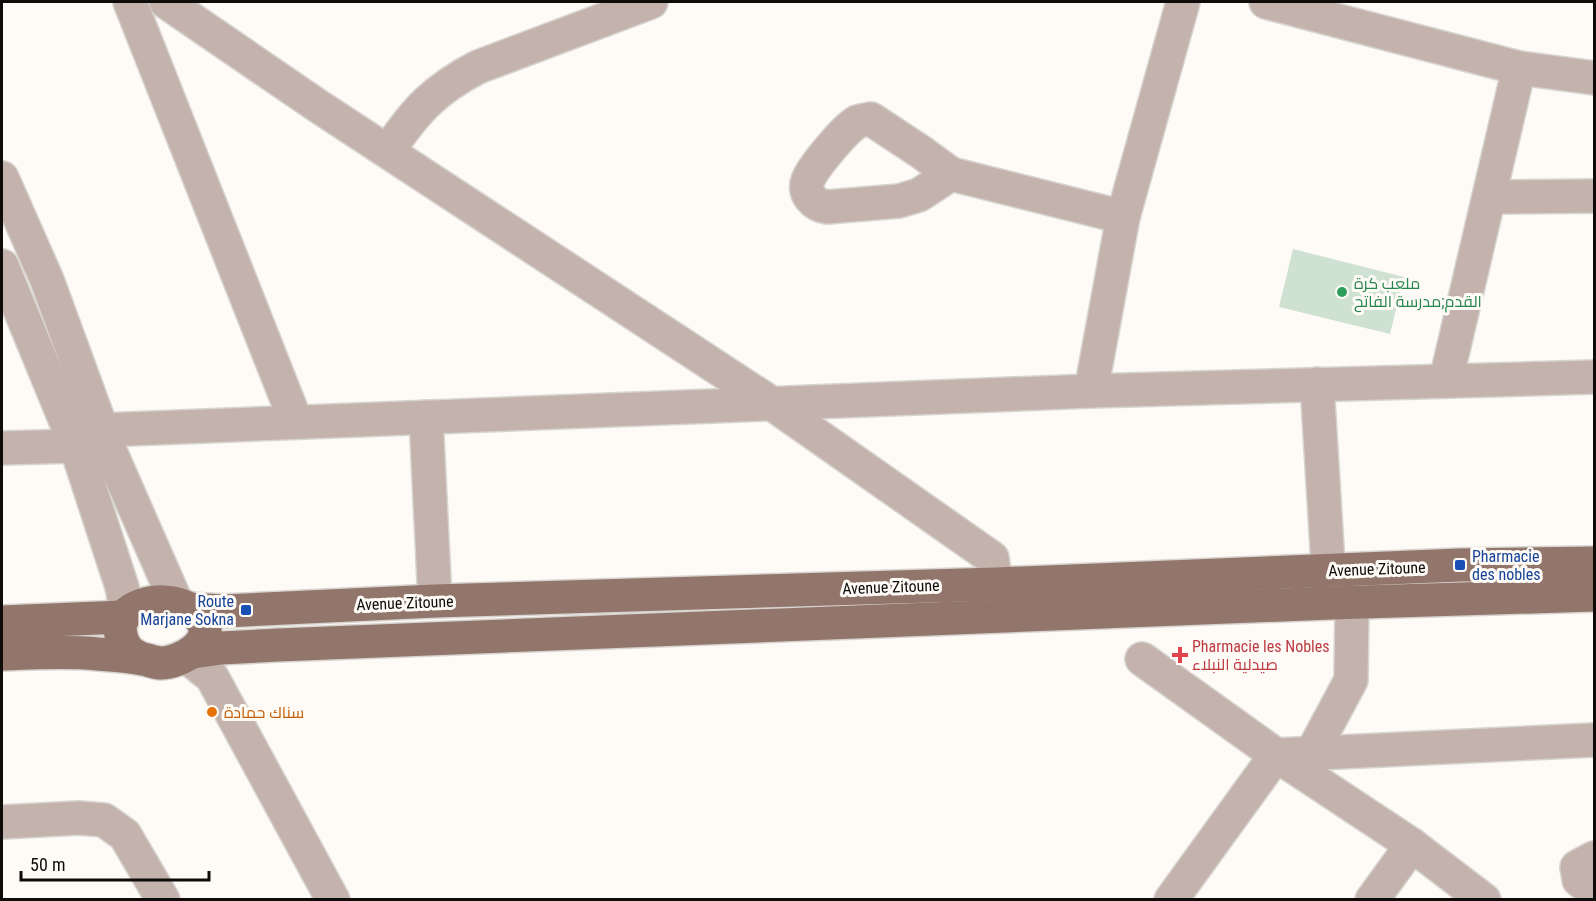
<svg xmlns="http://www.w3.org/2000/svg" width="1596" height="901" viewBox="0 0 1596 901" font-family="'Roboto Condensed',Cairo,sans-serif">
<style>
.green{fill:#cfe1d0}
.lines{fill:none;stroke-linecap:round;stroke-linejoin:round}
.minor-casing{stroke:#d8d5d1;stroke-width:36}
.major-casing{stroke:#d8d5d1;stroke-width:36}
.minor{stroke:#c3b3ac;stroke-width:33}
.major{stroke:#93766b;stroke-width:33}
.leisure-dot{fill:#2e9e5b;stroke:#fefbf7;stroke-width:2}
.transit-dot{fill:#1a4fb4;stroke:#fefbf7;stroke-width:2}
.health-dot{fill:#e0444e;stroke:#fefbf7;stroke-width:2}
.food-dot{fill:#e8710a;stroke:#fefbf7;stroke-width:2}
.labels{text-anchor:middle;dominant-baseline:central;stroke-width:6;stroke-linejoin:round;paint-order:stroke}
.leisure-label{font-size:16px;fill:#27864d;stroke:#fefbf7;text-anchor:start}
.transit-label{font-size:16px;fill:#164399;stroke:#fefbf7;text-anchor:start}
.street-label{font-size:16px;fill:#0e0b08;stroke:#fefbf7}
.health-label{font-size:16px;fill:#be3a42;stroke:#fefbf7;text-anchor:start}
.food-label{font-size:16px;fill:#c56008;stroke:#fefbf7;text-anchor:start}
</style>
<rect width="100%" height="100%" fill="#fefbf7"/>
<!-- green -->
<polygon class="green" points="1293,249 1404,277 1390,334 1279,307"/>
<g class="lines">
<defs>
<g id="minor">
<polyline points="130,2 296,422"/>
<polyline points="166,2 318,106 771,403 992,558 996,584"/>
<polyline points="1266,2 1519,68 1594,78"/>
<path d="M388,151C416,110 434,90 478,67L651,2"/>
<path d="M951,174L919,195L899,201L827,207C814,205 803,194 808,180C813,167 845,129 857,122C862,120 866,120 871,119L921,152L951,174L1123,217"/>
<polyline points="2,178 47,280 109,449 177,604"/>
<polyline points="1489,197 1594,196"/>
<polyline points="2,266 76,446 122,587 127,614"/>
<polyline points="1446,380 1519,68"/>
<polyline points="1317,384 1330,597"/>
<polyline points="1091,391 1123,217 1183,2"/>
<polyline points="426,417 435,601"/>
<polyline points="102,430 1091,391 1594,377"/>
<polyline points="2,448 76,446"/>
<polyline points="186,656 212,677 333,900"/>
<polyline points="1142,659 1276,755 1412,845 1484,900"/>
<polyline points="1312,753 1351,680 1352,603"/>
<polyline points="2,822 79,818 104,820 125,835 163,900"/>
<polyline points="1594,858 1577,867 1579,880 1594,891"/>
<polyline points="1171,900 1276,755 1594,740"/>
<polyline points="1372,900 1412,845"/>
</g>
<g id="major">
<polyline points="187,609 224,611 435,601 996,584 1460,565 1594,563"/>
<polyline points="2,622 123,617"/>
<polyline points="193,652 221,648 278,645 1331,603 1594,595"/>
<path d="M2,654C33,653 66,651 98,654C112,655 128,656 143,659C149,660 155,663 161,663C180,663 219,642 200,618C183,597 144,597 125,615C116,624 121,644 130,652C133,655 138,657 142,659"/>
</g>
</defs>
<!-- minor casing -->
<use href="#minor" class="minor-casing"/>
<!-- major casing -->
<use href="#major" class="major-casing"/>
<!-- minor -->
<use href="#minor" class="minor"/>
<!-- major -->
<use href="#major" class="major"/>
</g>
<!-- markers -->
<circle class="leisure-dot" cx="1342" cy="292" r="6"/>
<g class="transit-dot">
<rect x="1454" y="559" width="12" height="12" rx="3"/>
<rect x="240" y="604" width="12" height="12" rx="3"/>
</g>
<path class="health-dot" d="M1177 646h6v6h6v6h-6v6h-6v-6h-6v-6h6z"/>
<circle class="food-dot" cx="212" cy="712" r="6"/>
<g class="labels">
<!-- leisure labels -->
<g class="leisure-label">
<text x="1354" y="283">ملعب كرة<tspan x="1354" dy="18">القدم;مدرسة الفاتح</tspan></text>
</g>
<!-- transit labels -->
<g class="transit-label">
<text x="1472" y="556">Pharmacie<tspan x="1472" dy="18">des nobles</tspan></text>
<text x="234" y="601" text-anchor="end">Route<tspan x="234" dy="18">Marjane Sokna</tspan></text>
</g>
<!-- street labels -->
<g class="street-label">
<text transform="translate(1377 569) rotate(-2)">Avenue Zitoune</text>
<text transform="translate(891 587) rotate(-2)">Avenue Zitoune</text>
<text transform="translate(405 603) rotate(-2)">Avenue Zitoune</text>
</g>
<!-- health labels -->
<g class="health-label">
<text x="1192" y="646">Pharmacie les Nobles<tspan x="1192" dy="18">صيدلية النبلاء</tspan></text>
</g>
<!-- food labels -->
<g class="food-label">
<text x="224" y="712">سناك حمادة</text>
</g>
</g>
<!-- border -->
<rect width="1596" height="901" fill="none" stroke="#0e0b08" stroke-width="6"/>
<!-- scale -->
<path d="M21 871v9h188v-9" fill="none" stroke="#0e0b08" stroke-width="3"/>
<text x="30" y="871" font-size="18" fill="#0e0b08" stroke="#fefbf7" stroke-width="4.5" paint-order="stroke">50 m</text>
</svg>
